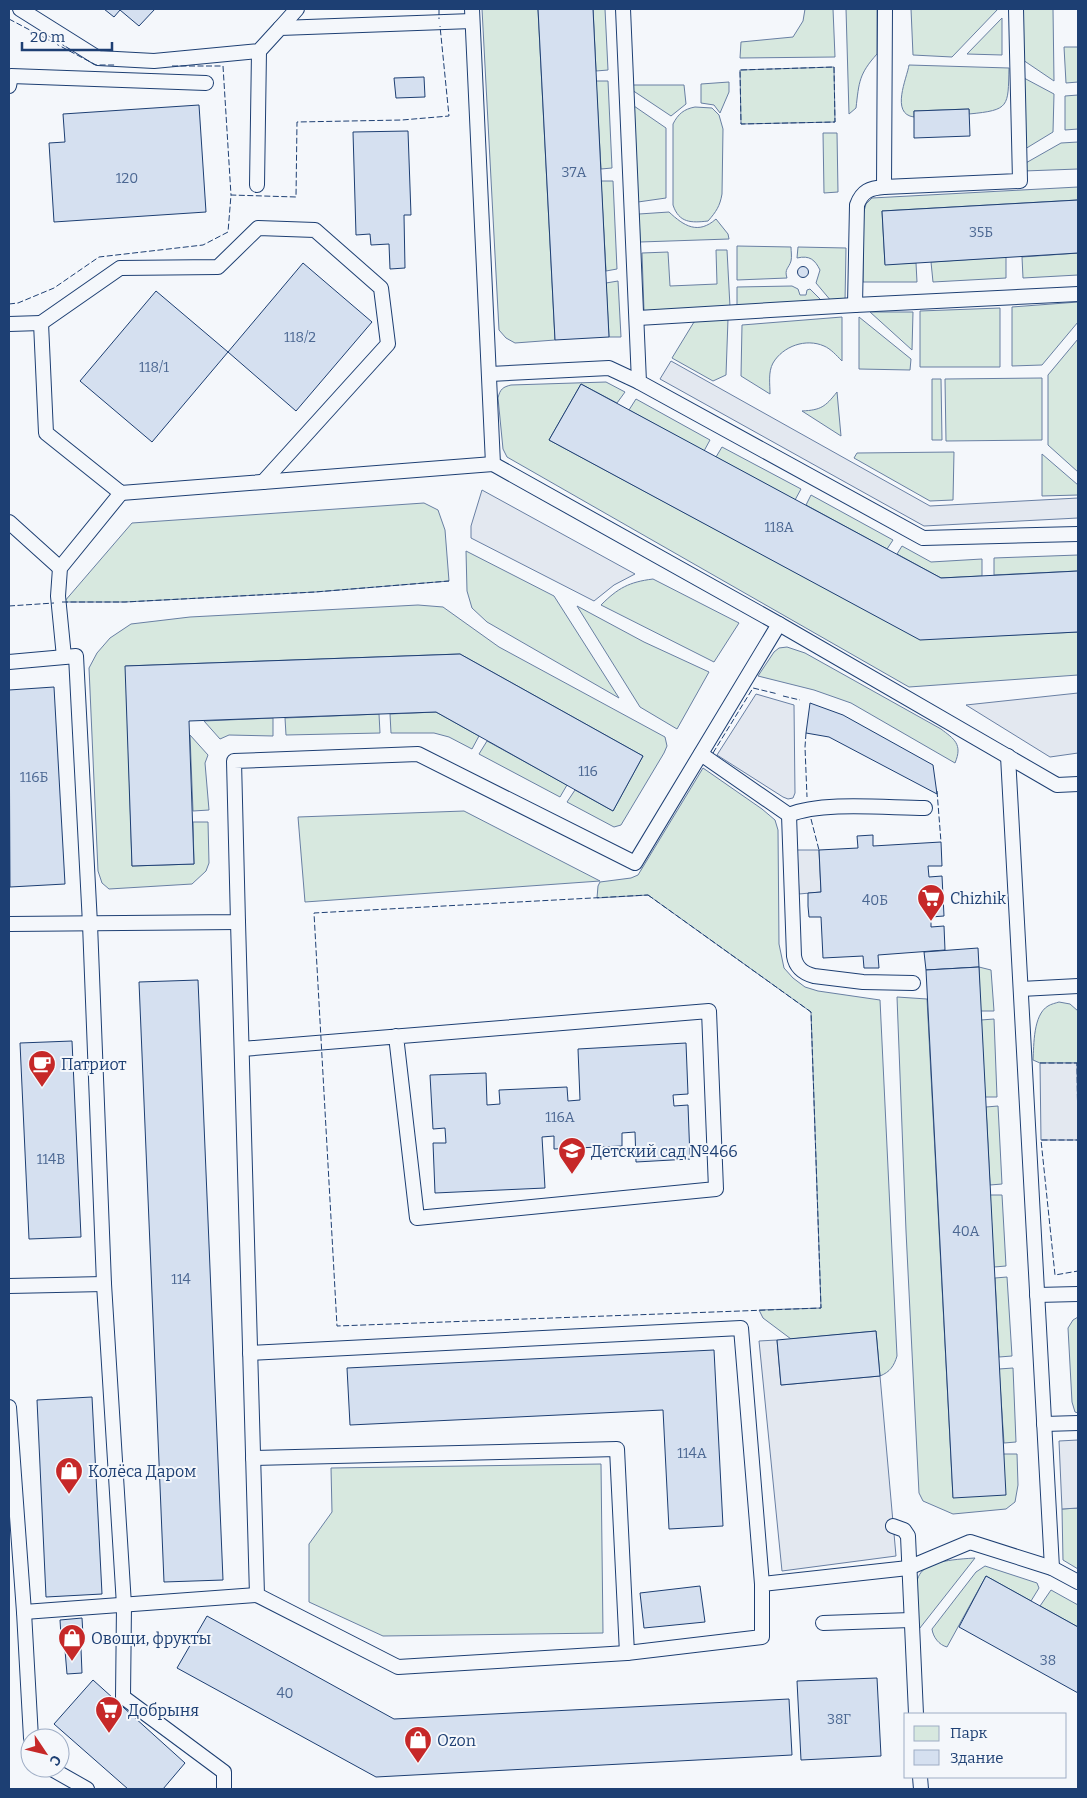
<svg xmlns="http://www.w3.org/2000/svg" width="1087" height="1798" viewBox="0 0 1087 1798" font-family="Bitter,serif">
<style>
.green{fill:#d7e8df;stroke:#687fa3}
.parking{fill:#e3e8f0;stroke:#687fa3}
.building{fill:#d5e0f0;stroke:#1d3f73}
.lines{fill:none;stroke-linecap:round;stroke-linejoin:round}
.service-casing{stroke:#1d3f73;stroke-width:16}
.service{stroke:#f4f7fb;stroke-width:14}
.fence{stroke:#1d3f73;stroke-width:1;stroke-dasharray:6 2.5;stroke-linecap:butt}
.labels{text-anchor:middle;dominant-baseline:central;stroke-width:4;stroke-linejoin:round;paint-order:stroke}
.number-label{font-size:14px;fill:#4b6792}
.poi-label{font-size:16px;fill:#1d3f73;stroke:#f4f7fb;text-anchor:start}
</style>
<rect width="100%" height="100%" fill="#f4f7fb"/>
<!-- green -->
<g class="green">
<polygon points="482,9 538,9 555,340 515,343 506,338 499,330"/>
<polygon points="593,9 605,9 608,70 596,71"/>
<polygon points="805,9 833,9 835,57 740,58 741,42 793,37 803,21"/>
<path d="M846,9H877V54C859,74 859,82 856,108L849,114Z"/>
<polygon points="911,9 998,9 952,57 913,55"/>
<polygon points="1022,9 1053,9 1054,81 1023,60"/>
<polygon points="1002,18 1002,55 967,54"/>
<polygon points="1064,47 1078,47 1078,82 1066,83"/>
<path d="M909,65L1009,68C1008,107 1010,110 969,114V109L914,111V117C890,114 907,78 909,65Z"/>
<polygon points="834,67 835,122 741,124 740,70"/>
<polygon points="1024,78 1054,94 1053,132 1025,149"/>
<polygon points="596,81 608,81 612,168 601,169"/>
<polygon points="729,82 729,92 720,113 714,105 701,103 701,84"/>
<polygon points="631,85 684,85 686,104 671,116 632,90"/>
<polygon points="1078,95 1078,129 1065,130 1065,96"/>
<polygon points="634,106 666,128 666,198 638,202"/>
<path d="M695,107L712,108L719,115L723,129L722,194C720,206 716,212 708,221C691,223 679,223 673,205V124C678,114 684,109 695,107Z"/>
<polygon points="823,133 837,133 838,192 824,193"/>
<polygon points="1078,142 1078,169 1024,171 1024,164 1061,143"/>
<polygon points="601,181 613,181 617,269 606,271"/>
<polygon points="1078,187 1078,200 882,211 885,264 916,263 917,282 863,282 863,215 866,204 872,198"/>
<path d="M669,212C684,226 698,235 716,219L728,234L729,239L640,242L639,214Z"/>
<path d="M737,246L791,247C791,251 792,257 791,261C789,268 784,269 787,278L737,280Z"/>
<path d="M798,247L846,248L845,302H832L816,283L820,270C815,260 810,255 797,258Z"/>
<polygon points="716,250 727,250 730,307 644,311 642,253 668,252 670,286 717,284"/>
<polygon points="1078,253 1078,275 1023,278 1022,257"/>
<polygon points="1006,257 1006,278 933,282 931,262"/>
<polygon points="618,281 621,337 609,337 606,283"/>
<polygon points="792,286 798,289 800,295 806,295 807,290 810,289 825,304 737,308 737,287"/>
<polygon points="1078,302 1078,322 1042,365 1012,366 1012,307"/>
<polygon points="1000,308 1000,367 920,367 920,311"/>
<polygon points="870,312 913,312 912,350"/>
<path d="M842,317V361C836,355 831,349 824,346C806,338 783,346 773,363C768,372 770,384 770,394L741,376L742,325Z"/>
<polygon points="859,317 911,359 910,370 859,369"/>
<polygon points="728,319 726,375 713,381 672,358 694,322 698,320"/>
<polygon points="1078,339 1078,472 1048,445 1048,375"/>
<polygon points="1042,378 1042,440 946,441 945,379"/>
<polygon points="932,379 941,379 942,440 932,440"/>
<path d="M606,382L625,392L617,403L581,384L549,440L920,639L1078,632V675L909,687L507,457L503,449L498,398C500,389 503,387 511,385Z"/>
<path d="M837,392L841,436L802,411C821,410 825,407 837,392Z"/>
<polygon points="636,399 710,440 704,451 629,410"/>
<polygon points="722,447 801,489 795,500 716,457"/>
<polygon points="954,452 953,500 930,501 854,458 857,453"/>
<polygon points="1042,454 1078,485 1078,495 1042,496"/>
<polygon points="811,495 893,540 887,549 806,505"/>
<polygon points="424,503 438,510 445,530 449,581 315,592 125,602 64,602 132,523"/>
<polygon points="902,546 931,562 982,559 982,576 941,578 897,554"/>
<polygon points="466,551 554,596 619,698 487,622 472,608 467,591"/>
<polygon points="1078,555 1078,571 994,575 994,558"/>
<path d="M653,579L739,623L714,662L601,605C618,588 629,582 653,579Z"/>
<polygon points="418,605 443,607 499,647 665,737 667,746 664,753 621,825 614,827 567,802 575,790 613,811 643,756 460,654 126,666 132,866 194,864 193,822 208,822 209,863 206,871 192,884 109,889 102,883 98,871 89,668 97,653 110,638 131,624 190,617"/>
<polygon points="577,606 644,642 709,672 677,729 640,707"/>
<path d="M787,647L805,653L941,729C954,739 963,744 955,763L851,703L814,690L758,676L774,652L779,648Z"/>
<polygon points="436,712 479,736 472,749 449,737 434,733 391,733 390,714"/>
<polygon points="379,714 380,733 286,735 285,718"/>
<polygon points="273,718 273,736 229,735 220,739 204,721"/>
<polygon points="190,735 208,755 205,763 209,810 193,811"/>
<polygon points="487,741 567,785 560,797 479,754"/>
<path d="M703,768L762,809L775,820L778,830L779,944L784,968L793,978L805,987L818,991L880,1000L897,1356C894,1366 890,1372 880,1376L876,1331L791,1339L763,1318L759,1310L821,1308L811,1012L648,895L597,898L598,886L600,882L631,878L638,875Z"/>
<polygon points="464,811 600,881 305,902 298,817"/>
<polygon points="979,967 991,970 994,1011 980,1011"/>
<polygon points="897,997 927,999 953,1497 1004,1454 1017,1454 1018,1485 1015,1502 1006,1509 953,1514 923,1501 919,1493 906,1231"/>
<path d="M1059,1002L1070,1004L1078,1011V1140L1077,1063H1040L1033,1060C1034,1045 1033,1015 1048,1006C1051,1004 1056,1003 1059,1002Z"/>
<polygon points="994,1019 997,1097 985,1097 981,1020"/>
<polygon points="998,1106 1002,1184 990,1185 986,1107"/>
<polygon points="990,1195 1002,1195 1006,1266 994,1267"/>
<polygon points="1007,1277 1012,1356 999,1357 995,1278"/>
<polygon points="1078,1317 1078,1413 1075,1412 1072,1402 1068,1328 1073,1320"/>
<polygon points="1013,1368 1016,1442 1004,1443 999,1369"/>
<polygon points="601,1464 603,1633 383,1636 309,1602 309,1544 332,1512 331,1468"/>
<polygon points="1078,1508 1078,1569 1063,1560 1062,1509"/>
<path d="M975,1558L916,1633C915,1573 907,1562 975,1558Z"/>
<path d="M985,1566L1037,1583L1039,1588L1031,1601L986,1576L947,1647C939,1645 933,1637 932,1629L976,1572Z"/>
<polygon points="1051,1590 1078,1605 1078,1627 1040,1606"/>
</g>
<!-- parking -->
<g class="parking">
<polygon points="671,361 930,506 1078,498 1078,518 924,526 660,379"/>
<polygon points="482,490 635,574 614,585 594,601 471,538 471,526"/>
<polygon points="1078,693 1078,753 1050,757 966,705"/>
<polygon points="756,694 794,705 795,793 793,798 788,799 783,797 717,755"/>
<polygon points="797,850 819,850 821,892 799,894"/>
<polygon points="1040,1063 1077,1063 1078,1140 1041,1140"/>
<polygon points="777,1340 781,1385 880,1376 896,1556 782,1571 759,1341"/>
<polygon points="1078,1440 1078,1508 1062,1509 1059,1441"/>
</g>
<!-- building -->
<g class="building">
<polygon points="104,9 155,9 139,26 120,10 114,17"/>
<polygon points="538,9 593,9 609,337 555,340"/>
<polygon points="424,77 425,97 396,98 394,78"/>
<polygon points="199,105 206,212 54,222 49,143 65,142 63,114"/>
<polygon points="969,109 970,136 914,138 914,111"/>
<polygon points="408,131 411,215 404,215 405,268 390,269 389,244 371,245 370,234 356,235 353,132"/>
<polygon points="1078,200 1078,253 885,265 882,211"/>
<polygon points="303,263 372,322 296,411 228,352"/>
<circle cx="803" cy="272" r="5.5"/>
<polygon points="156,291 228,352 152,442 80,381"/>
<polygon points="581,384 941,578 1078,571 1078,632 920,640 549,440"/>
<polygon points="460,654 643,756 613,811 436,712 189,721 194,864 132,866 125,666"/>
<polygon points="54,687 65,884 10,887 9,690"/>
<polygon points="810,703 843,715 933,765 937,794 829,737 806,733"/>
<polygon points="873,835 873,846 941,842 942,866 928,866 929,877 942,876 944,916 931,917 931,927 944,926 945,950 878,955 879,968 864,968 863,956 823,958 821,917 809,917 808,906 808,893 821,892 819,850 858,848 857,836"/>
<polygon points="978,948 979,967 926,970 924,952"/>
<polygon points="979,967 1006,1495 953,1498 926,970"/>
<polygon points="198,980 223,1580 164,1582 139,982"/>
<polygon points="72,1041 81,1237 29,1239 20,1043"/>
<polygon points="686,1043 688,1094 673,1095 674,1106 688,1105 690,1159 636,1162 635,1132 622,1133 622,1146 554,1149 554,1136 542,1137 545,1188 435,1193 433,1143 446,1143 445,1128 433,1129 430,1075 486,1073 487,1105 500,1104 499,1090 567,1087 568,1101 580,1100 578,1049"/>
<polygon points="876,1331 880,1376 781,1385 777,1340"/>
<polygon points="714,1350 723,1526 669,1529 663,1410 350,1425 347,1368"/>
<polygon points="92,1397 102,1594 46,1597 37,1400"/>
<polygon points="986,1576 1078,1627 1078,1693 959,1627"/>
<polygon points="700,1586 705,1622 644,1628 640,1593"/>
<polygon points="207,1616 394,1719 789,1699 792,1755 376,1777 177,1668"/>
<polygon points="82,1618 83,1635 61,1636 60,1620"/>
<polygon points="81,1649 82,1673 67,1674 65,1650"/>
<polygon points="877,1678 881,1756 801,1760 797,1681"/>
<polygon points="93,1680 185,1763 163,1789 128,1789 54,1724"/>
</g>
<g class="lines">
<defs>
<g id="service">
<polyline points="20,9 98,58 154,61 259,51 280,28 472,21"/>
<polyline points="472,9 493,464 779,624 1057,785 1078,784"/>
<polyline points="623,9 639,382 923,538 1078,534"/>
<polyline points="280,28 297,9"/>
<polyline points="9,86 11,76 206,83"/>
<polyline points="257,185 259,51"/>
<polyline points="884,187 1020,181 1016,9"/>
<path d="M855,305L857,205C862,191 870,188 884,187L885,9"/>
<polyline points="638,318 855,305 1078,294"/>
<polyline points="41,323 120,268 218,267 258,228 315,230 381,288 388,344 263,482"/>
<polyline points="9,324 41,323 46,433 121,493 493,464"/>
<polyline points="490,374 609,368 639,382"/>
<polyline points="9,522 60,568"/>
<polyline points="64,657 58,596 60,568 121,493"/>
<polyline points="9,662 76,656 90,924 104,1284 124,1605 123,1697 224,1772 224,1789"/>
<path d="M701,754L789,815C822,801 887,808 925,808"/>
<polyline points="1008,756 1052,1568"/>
<path d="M789,815L794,956C796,968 803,973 814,976L863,982L913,983"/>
<polyline points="238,922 257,1595 398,1667 627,1653 762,1637 762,1584 908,1568 970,1542 1052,1568 1078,1582"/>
<polyline points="9,924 238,922 234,761 418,754 635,863 779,624"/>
<polyline points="1021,989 1078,986"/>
<polyline points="242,1049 709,1011 716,1189 417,1218 396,1036"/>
<polyline points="9,1286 104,1284"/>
<polyline points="1037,1295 1078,1294"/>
<polyline points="250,1353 741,1328 762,1584"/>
<polyline points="9,1407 24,1612 31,1738"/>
<polyline points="1044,1424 1078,1423"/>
<polyline points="253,1458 617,1449 627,1653"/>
<polyline points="893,1526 904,1530 908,1536 916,1714"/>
<polyline points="24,1612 257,1595"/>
<polyline points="823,1623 911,1620"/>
<polyline points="50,1768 87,1789"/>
<polyline points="920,1777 921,1789"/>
</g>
</defs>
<!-- service casing -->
<use href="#service" class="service-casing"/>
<!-- service -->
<use href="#service" class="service"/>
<!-- fence -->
<g class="fence">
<polyline points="439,9 439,19"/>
<polyline points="9,19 96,65 115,65"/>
<polyline points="172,66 223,66 231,195"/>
<polygon points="834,67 835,122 741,124 740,70"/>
<polyline points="9,304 18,303 54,288 99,257 203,245 228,232 231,195 296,197 297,122 402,120 449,116 440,26"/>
<polyline points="62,602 125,602 315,592 449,581"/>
<polyline points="9,606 54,603"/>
<polyline points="783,696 800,700"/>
<polyline points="806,733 805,747 807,797"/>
<polyline points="713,753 753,688 778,694"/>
<polyline points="937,791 941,842"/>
<polyline points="811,819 819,850"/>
<polygon points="648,895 811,1012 821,1308 337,1326 314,913"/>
<polyline points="1040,1063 1077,1063 1078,1140 1041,1140 1055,1275 1078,1271"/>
</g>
</g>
<!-- icons -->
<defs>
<symbol id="supermarket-pin" viewBox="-11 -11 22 30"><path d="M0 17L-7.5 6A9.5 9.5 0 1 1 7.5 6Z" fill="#c62828" stroke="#f4f7fb"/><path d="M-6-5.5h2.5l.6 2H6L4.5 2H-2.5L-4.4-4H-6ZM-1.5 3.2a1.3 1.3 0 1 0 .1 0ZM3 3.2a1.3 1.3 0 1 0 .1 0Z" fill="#fff"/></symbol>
<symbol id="cafe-pin" viewBox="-11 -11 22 30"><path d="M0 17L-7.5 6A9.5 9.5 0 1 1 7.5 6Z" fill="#c62828" stroke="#f4f7fb"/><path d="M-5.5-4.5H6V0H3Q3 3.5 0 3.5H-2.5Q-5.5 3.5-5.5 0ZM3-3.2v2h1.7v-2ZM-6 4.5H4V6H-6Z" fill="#fff"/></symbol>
<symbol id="school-pin" viewBox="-11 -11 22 30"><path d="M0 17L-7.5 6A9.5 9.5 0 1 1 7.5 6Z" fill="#c62828" stroke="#f4f7fb"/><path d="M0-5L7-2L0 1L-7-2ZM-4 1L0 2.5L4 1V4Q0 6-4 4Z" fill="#fff"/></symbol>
<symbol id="shop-pin" viewBox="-11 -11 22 30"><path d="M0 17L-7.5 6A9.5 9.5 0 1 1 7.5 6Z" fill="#c62828" stroke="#f4f7fb"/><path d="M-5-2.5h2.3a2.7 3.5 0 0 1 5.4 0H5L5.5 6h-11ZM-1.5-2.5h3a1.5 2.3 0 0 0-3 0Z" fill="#fff"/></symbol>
</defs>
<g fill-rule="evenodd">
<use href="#supermarket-pin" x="915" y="882" width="32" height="43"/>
<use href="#cafe-pin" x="26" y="1048" width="32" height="43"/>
<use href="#school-pin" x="556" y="1135" width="32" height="43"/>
<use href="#shop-pin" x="53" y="1455" width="32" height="43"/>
<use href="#shop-pin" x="56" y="1622" width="32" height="43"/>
<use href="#supermarket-pin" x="93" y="1694" width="32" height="43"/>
<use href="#shop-pin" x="402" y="1724" width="32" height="43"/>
</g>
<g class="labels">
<!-- number labels -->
<g class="number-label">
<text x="574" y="172">37А</text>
<text x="127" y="178">120</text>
<text x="981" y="232">35Б</text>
<text x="300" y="337">118/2</text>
<text x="154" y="367">118/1</text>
<text x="779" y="527">118А</text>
<text x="588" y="771">116</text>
<text x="34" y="777">116Б</text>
<text x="875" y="900">40Б</text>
<text x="560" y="1117">116А</text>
<text x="51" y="1159">114В</text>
<text x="966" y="1231">40А</text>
<text x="181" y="1279">114</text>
<text x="692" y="1453">114А</text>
<text x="1048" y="1660">38</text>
<text x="285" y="1693">40</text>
<text x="839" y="1719">38Г</text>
</g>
<!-- poi labels -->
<g class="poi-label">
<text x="950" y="898">Chizhik</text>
<text x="61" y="1064">Патриот</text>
<text x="591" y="1151">Детский сад №466</text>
<text x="88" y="1471">Колёса Даром</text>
<text x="91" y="1638">Овощи, фрукты</text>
<text x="128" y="1710">Добрыня</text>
<text x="437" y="1740">Ozon</text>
</g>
</g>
<!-- border -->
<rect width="1087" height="1798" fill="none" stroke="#1d3f73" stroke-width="20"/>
<!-- legend -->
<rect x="904" y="1713" width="162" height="65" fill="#f4f7fb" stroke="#9eadc5"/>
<rect x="914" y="1726" width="25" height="15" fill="#d7e8df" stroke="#9eadc5"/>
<text x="950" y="1738" font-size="15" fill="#1d3f73">Парк</text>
<rect x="914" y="1750" width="25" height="15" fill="#d5e0f0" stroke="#9eadc5"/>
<text x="950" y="1763" font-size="15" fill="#1d3f73">Здание</text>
<!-- north arrow -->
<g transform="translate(45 1753) rotate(125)"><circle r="24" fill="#f4f7fb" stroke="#9eadc5"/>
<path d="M0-4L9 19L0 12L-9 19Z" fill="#c62828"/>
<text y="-8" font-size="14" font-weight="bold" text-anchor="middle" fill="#1d3f73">С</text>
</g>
<!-- scale -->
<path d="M22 42v8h90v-8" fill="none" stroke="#1d3f73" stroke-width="2.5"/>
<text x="30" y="42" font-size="15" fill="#1d3f73" stroke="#f4f7fb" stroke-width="4" paint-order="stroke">20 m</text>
</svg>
